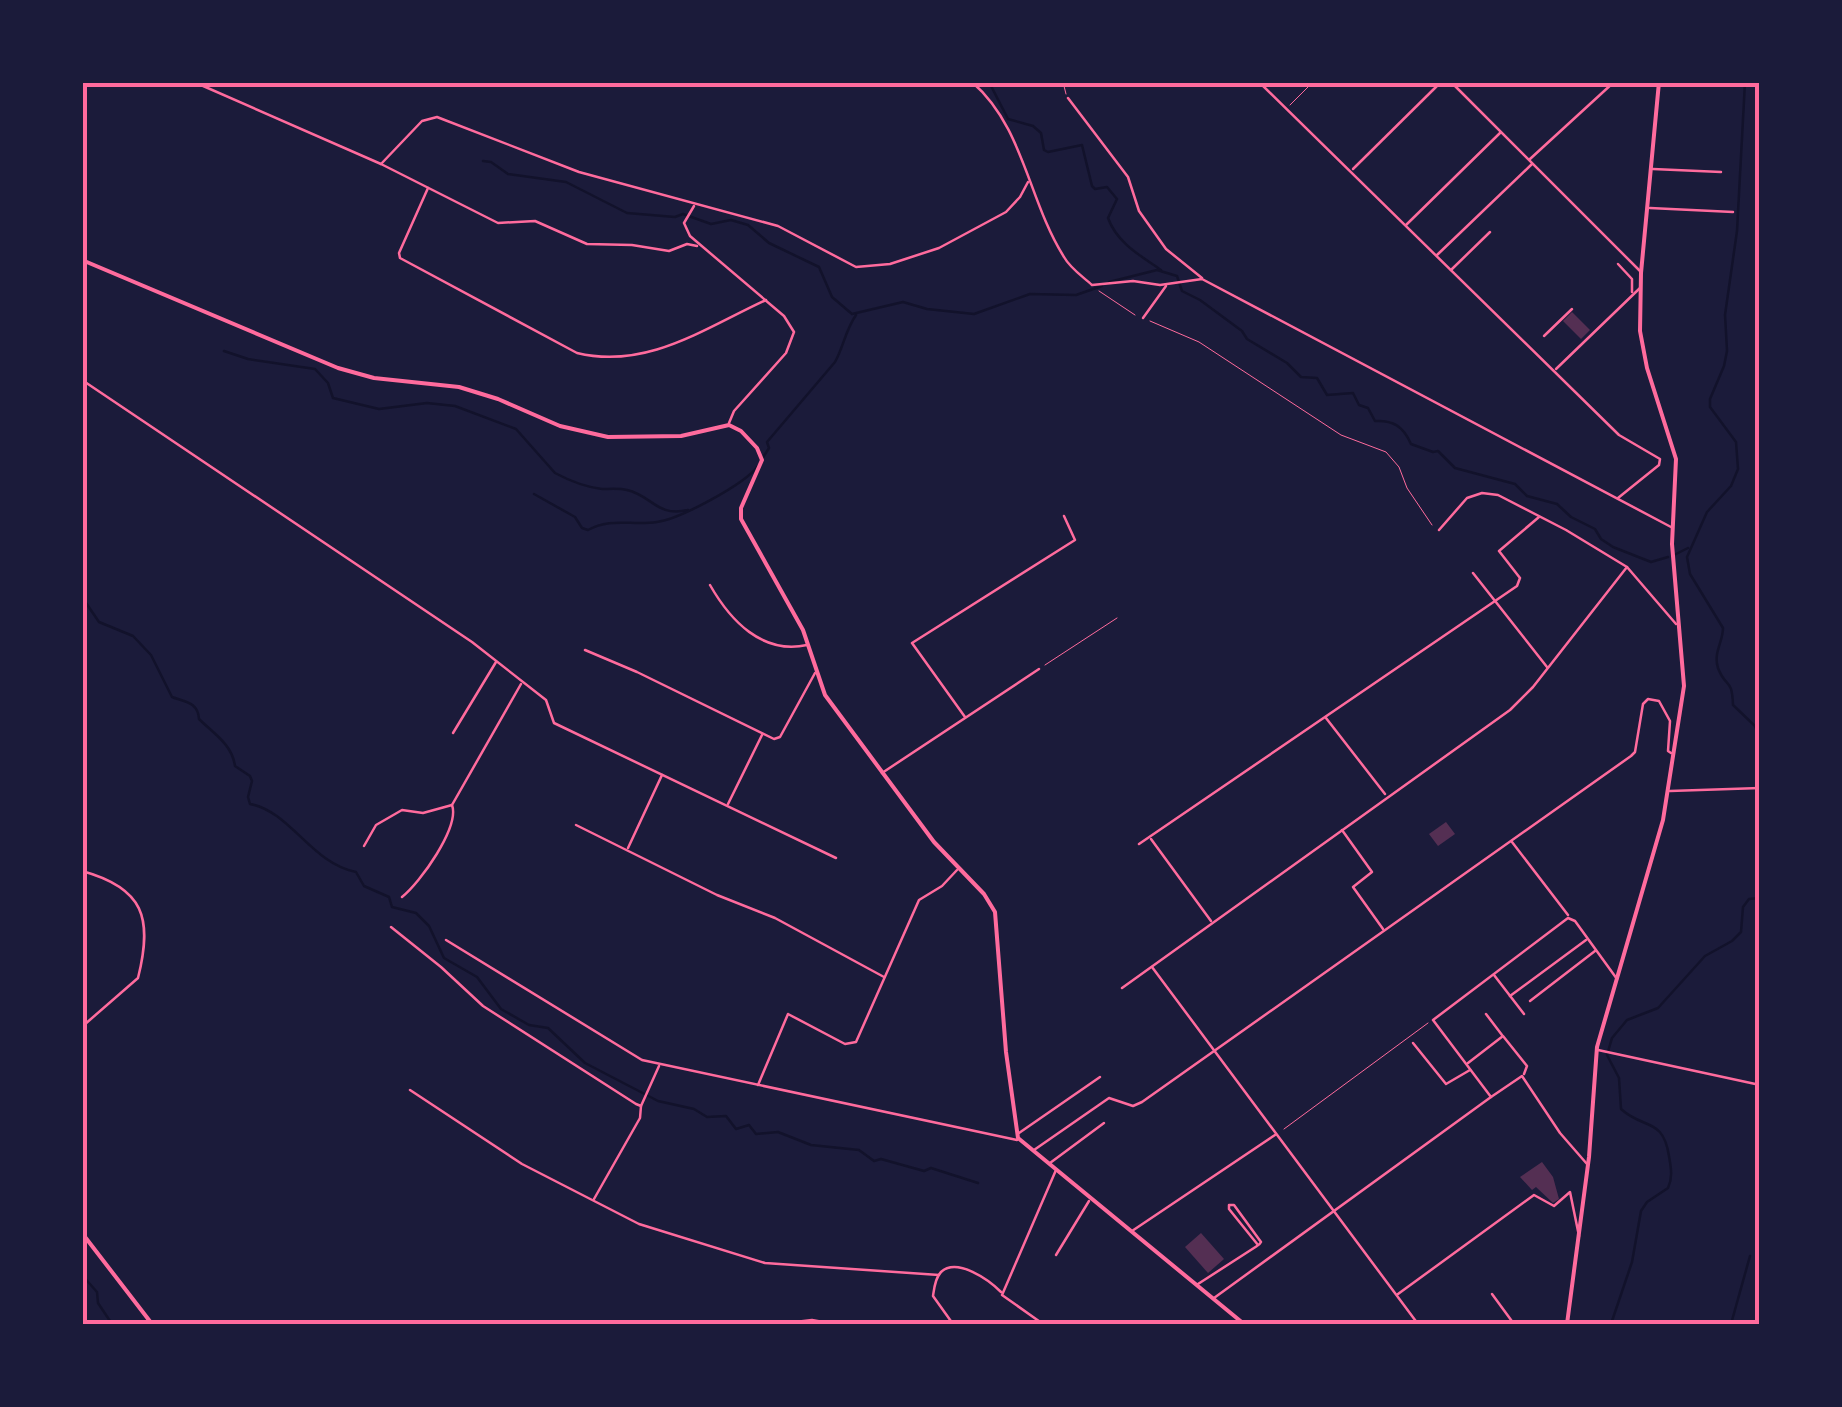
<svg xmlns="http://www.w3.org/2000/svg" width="1842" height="1407" viewBox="0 0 1842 1407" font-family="Georgia,serif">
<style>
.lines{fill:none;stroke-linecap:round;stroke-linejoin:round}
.stream{stroke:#12122b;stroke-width:2.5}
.building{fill:#542f53}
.path{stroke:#ff6b9d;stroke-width:1}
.minor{stroke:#ff6b9d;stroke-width:2.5}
.tertiary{stroke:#ff6b9d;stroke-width:4}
.secondary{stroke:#ff6b9d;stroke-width:4}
.neatline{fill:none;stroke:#ff6b9d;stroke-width:4}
</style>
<rect width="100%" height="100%" fill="#1b1b3a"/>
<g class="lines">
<!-- stream -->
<g class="stream">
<path d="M989,82L1008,119L1033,126L1041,133L1044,150L1048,152L1082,145L1092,186L1095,189L1107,187L1117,199L1108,218C1117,243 1141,256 1161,270"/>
<path d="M1745,82L1737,231L1725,315L1727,351L1724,366L1710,399V407L1736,442L1738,469L1731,486L1707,512L1687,557L1690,574L1723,628C1723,642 1713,653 1718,668C1726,689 1732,677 1733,705L1755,726L1760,739"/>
<polyline points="483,161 491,162 508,174 566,182 627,213 675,217 683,214 711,224 731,220 748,225 769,243 819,267 832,297 852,314 903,302 927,309 974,314 1030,294 1076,295 1102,286"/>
<path d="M1109,282L1157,270L1177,276L1182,291L1200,300L1242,331L1247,339L1287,363L1301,377L1317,378L1327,395L1353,393L1359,405L1368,408L1375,421C1393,420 1403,426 1411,444L1433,452L1438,451L1455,468L1515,484L1527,496L1557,504L1571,517L1595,529L1601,539L1613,547L1651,562L1668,557"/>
<path d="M224,351L248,359L315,369L328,383L333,398L379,409L427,403L455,406L516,429L555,473C570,481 585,487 602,489C610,489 619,488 627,490C653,496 656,517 688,510"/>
<path d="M762,459L769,448L767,442L835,362C844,346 845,331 856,315"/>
<path d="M534,494L575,517L582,528L588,530C611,517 632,526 657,522C680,519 745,484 758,466"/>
<polyline points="1676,554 1688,548"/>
<path d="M82,597L99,622L133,636L151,655L172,697C185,702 198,702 199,719C213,733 232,744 235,766L250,776L252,781L248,797L250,804C290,811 312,864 356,872L364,886L389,897L392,907L416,913L429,926L444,958L477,977L501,1009L529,1025L548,1028L585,1063L658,1101L694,1109L707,1117L726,1116L736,1129L749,1125L756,1134L778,1132L811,1145L859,1150L874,1161L881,1159L924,1171L931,1168L978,1183"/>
<polyline points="82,1275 97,1292 98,1303 112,1324"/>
<path d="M1611,1324L1632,1262L1641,1211L1647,1202L1668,1188C1673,1177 1671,1168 1669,1156C1663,1117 1644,1130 1621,1109L1619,1078L1607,1055L1612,1038L1627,1020L1658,1008L1705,956L1732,941L1741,932L1743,907L1749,899L1760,898"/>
<polyline points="1731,1324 1750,1256"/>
</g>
</g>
<!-- building -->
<g class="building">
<polygon points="1572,312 1590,330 1581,339 1563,321"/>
<polygon points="1446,822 1455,834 1438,846 1429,834"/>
<polygon points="1542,1162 1553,1177 1559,1199 1553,1203 1536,1187 1532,1190 1520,1177"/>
<polygon points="1201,1233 1224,1259 1208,1273 1185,1247"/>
</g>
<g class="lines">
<!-- path -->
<g class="path">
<polyline points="1063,82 1066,94"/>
<polyline points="1290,105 1313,82"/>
<polyline points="1099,291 1135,315"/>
<polyline points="1150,321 1199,342 1341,435 1386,452 1399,467 1407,488 1432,525"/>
<polyline points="1045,665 1117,618"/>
<polyline points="1284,1129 1428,1023"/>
</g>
<!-- minor -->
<g class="minor">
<polyline points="194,82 381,164 498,223 535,221 587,244 632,245 669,251 687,244 697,246"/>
<path d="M972,82C1024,127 1028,200 1064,257C1070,268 1082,276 1092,285L1133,281L1160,285L1202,279L1671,527"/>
<polyline points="1259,82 1619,435 1660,459 1659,465 1618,498"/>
<polyline points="1451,82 1641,272"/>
<polyline points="1068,98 1128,177 1139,211 1166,249 1202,278"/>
<polyline points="1530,159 1614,82"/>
<polyline points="381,164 422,121 437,117 579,172 778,226 856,267 890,264 939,248 1006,212 1020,197 1028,182"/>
<polyline points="1353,169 1441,82"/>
<polyline points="1653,169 1721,172"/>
<path d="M428,188L399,253L400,258L577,353C647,370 705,328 766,300"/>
<polyline points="694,206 684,223 690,236 784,316 794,332 786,353 734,411 729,423"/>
<polyline points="1650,208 1733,212"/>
<polyline points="1406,225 1500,133"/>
<polyline points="1437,255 1532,164"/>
<polyline points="1618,264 1632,279 1632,292"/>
<polyline points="1451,270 1490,232"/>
<polyline points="1143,318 1166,286"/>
<polyline points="1544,336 1572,309"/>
<polyline points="1556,369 1640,288"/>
<polyline points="82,380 472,642 546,700 554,723 836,858"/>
<polyline points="1439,530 1467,498 1482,493 1498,495 1566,530 1627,567 1676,624"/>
<polyline points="1473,573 1547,667"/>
<path d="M710,585C730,620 762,655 807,645"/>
<polyline points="585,650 637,672 774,739 780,737 815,673"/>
<polyline points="965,717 912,643 1075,540 1064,516"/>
<polyline points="1326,718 1385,794"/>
<polyline points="453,733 496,662"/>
<polyline points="882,773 1039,669"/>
<polyline points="1670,791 1760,788"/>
<polyline points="728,804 762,735"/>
<polyline points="576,825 717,895 775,918 884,977"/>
<polyline points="1342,830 1372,872 1353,887 1383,929"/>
<polyline points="1151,839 1211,921"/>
<polyline points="1512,842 1568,915"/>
<polyline points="1139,844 1517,586 1520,578 1499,551 1539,517"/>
<polyline points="364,846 376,825 402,810 423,813 452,805"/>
<polyline points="628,848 662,775"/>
<path d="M82,871C144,888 153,918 138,978L84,1025"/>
<path d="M402,897C420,883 460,827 452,805L521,684"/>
<polyline points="391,927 441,967 483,1006 636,1104 641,1106 659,1066"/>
<polyline points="446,940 642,1060 1017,1140"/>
<polyline points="1152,967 1418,1324"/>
<polyline points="1494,975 1524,1014"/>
<polyline points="1122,988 1510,710 1533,687 1627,567"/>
<polyline points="1510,996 1586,940"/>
<polyline points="1530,1001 1595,951"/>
<polyline points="1486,1014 1502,1035"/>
<polyline points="1413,1043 1446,1084 1470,1070"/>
<polyline points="1598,1050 1760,1085"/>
<polyline points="1468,1063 1503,1036 1527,1066 1524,1074"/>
<polyline points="758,1085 788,1014 845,1044 856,1042 919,900 942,886 957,870"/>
<polyline points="410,1090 522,1164 639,1224 765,1263 939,1275"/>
<polyline points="1019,1133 1100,1077"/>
<polyline points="1034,1150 1109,1098 1133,1106 1142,1102 1631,756 1635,752 1643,704 1648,699 1659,701 1670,721 1668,751 1671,753"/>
<polyline points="1050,1163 1104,1123"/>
<polyline points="1587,1164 1560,1133 1522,1076 1491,1097 1433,1020 1568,918 1575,921 1617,979"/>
<polyline points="594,1199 640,1118 641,1106"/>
<polyline points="1132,1231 1275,1135"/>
<polyline points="1056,1255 1089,1201"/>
<path d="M1198,1284L1257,1246C1259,1245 1260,1244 1261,1242L1234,1205H1229V1209L1258,1245"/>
<polyline points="1398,1294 1534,1195 1554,1206 1570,1192 1579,1236"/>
<polyline points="1492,1294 1514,1324"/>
<polyline points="1214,1298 1491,1097"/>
<polyline points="778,1324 812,1320 834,1324"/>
<path d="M953,1324L933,1296C934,1289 935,1278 941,1272C957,1257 989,1280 1001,1292"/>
<polyline points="1043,1324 1002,1295 1056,1170"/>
</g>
<!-- tertiary -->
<polyline class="tertiary" points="82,260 338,368 374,378 459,387 498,399 560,426 608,437 681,436 729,425 741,431 757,448 762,460 741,508 741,519 803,630 825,695 934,842 984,894 995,912 1006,1052 1018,1138 1244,1324"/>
<!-- secondary -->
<g class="secondary">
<polyline points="82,1233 152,1324"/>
<polyline points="1567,1324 1589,1157 1597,1047 1663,820 1684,686 1672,544 1676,459 1647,368 1640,331 1641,273 1659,82"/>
</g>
</g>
<!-- border -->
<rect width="1842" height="1407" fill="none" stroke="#1b1b3a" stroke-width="170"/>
<rect x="85" y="85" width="1672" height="1237" class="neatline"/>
</svg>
